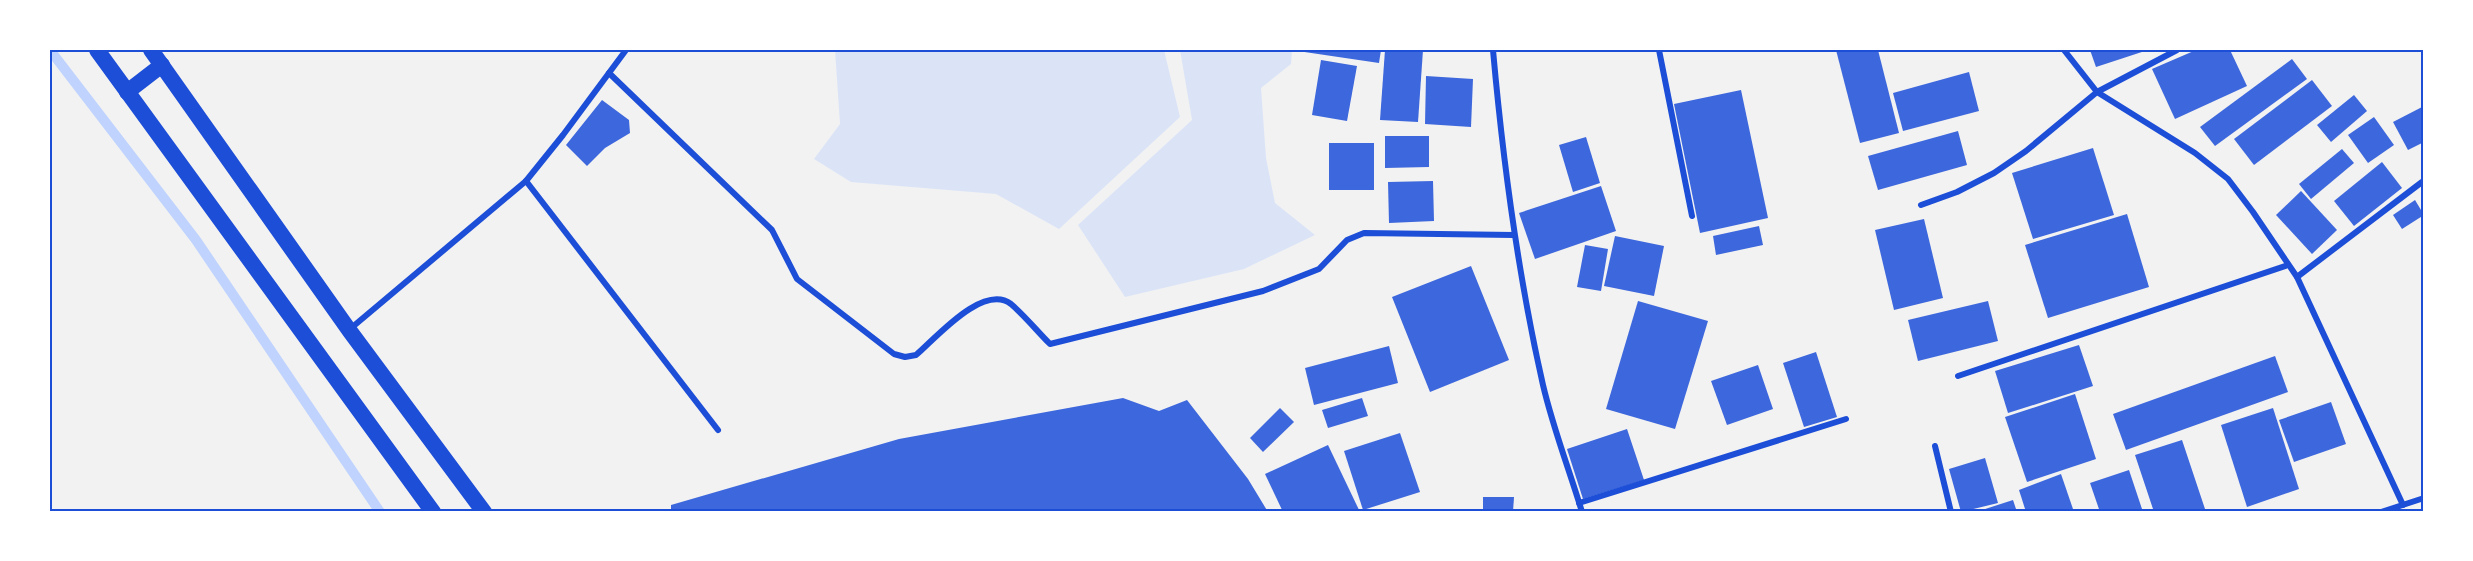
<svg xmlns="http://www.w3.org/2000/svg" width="2473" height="561" viewBox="0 0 2473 561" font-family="Manrope,sans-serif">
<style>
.green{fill:#dbe4f7}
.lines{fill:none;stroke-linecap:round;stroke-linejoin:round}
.stream{stroke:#bfd3fe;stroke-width:10}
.building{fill:#3d67dc}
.minor{stroke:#1d4ed8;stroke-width:6}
.trunk{stroke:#1d4ed8;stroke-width:16}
.neatline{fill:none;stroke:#1d4ed8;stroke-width:2}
</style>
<rect width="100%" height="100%" fill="#f2f2f2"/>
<!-- green -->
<g class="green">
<polygon points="835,50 1164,50 1180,117 1059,229 996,194 851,182 814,159 840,124"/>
<polygon points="1180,50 1292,50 1291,64 1261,88 1266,158 1275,203 1315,235 1244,269 1125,297 1078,225 1192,120"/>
</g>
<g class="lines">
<!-- stream -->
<polyline class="stream" points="50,50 196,240 380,512"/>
</g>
<!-- building -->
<g class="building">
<polygon points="1291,50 1381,50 1379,63"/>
<polygon points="1385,50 1423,50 1418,122 1380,120"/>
<polygon points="1836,50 1878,50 1899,133 1860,143"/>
<polygon points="2090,50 2148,50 2096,67"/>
<polygon points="2196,50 2230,50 2247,86 2175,119 2152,69"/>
<polygon points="2292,59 2307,79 2215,146 2200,127"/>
<polygon points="1321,60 1357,66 1347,121 1312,115"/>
<polygon points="1969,72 1979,111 1903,131 1893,93"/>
<polygon points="1426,76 1473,79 1471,127 1425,124"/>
<polygon points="2312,80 2332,106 2254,165 2234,139"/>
<polygon points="1741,90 1768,218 1700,233 1674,104"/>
<polygon points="2354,95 2367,111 2331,142 2317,125"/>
<polygon points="602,100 629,120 630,133 605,148 587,166 566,145"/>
<polygon points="2424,106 2424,142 2408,150 2393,122"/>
<polygon points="2374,117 2394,145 2368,163 2348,135"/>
<polygon points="1958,131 1967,165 1878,190 1868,156"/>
<polygon points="1385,136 1429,136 1429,167 1385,168"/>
<polygon points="1586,137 1600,183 1573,192 1559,145"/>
<rect x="1329" y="143" width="45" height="47"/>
<polygon points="2093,148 2114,215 2033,239 2012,173"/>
<polygon points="2342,149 2354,163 2311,199 2299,184"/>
<polygon points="2382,162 2402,188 2354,226 2334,201"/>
<polygon points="1433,181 1434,221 1389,223 1388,182"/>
<polygon points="1601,186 1616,231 1535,259 1519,213"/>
<polygon points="2301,191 2337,230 2312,254 2276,215"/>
<polygon points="2415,200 2424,215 2402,229 2393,215"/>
<polygon points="2127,214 2149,287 2048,318 2025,245"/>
<polygon points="1924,219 1943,298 1894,310 1875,230"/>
<polygon points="1759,226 1763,245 1716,255 1713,236"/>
<polygon points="1615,236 1664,246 1654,296 1604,286"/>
<polygon points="1585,245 1608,249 1601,291 1577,287"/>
<polygon points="1471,266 1509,360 1430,392 1392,297"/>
<polygon points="1638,301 1708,321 1675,429 1606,409"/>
<polygon points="1988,301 1998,341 1918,361 1908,320"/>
<polygon points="2079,345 2093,386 2008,413 1995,371"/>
<polygon points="1389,346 1398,383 1314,405 1305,368"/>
<polygon points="1816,352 1837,417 1804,427 1783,363"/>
<polygon points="2275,356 2288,392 2126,450 2113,414"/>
<polygon points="1758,365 1773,409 1727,425 1711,381"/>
<polygon points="2075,394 2096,459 2027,482 2005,417"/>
<polygon points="1123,398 1159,411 1187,400 1248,479 1268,512 671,512 671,505 899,439"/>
<polygon points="1362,398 1368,416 1328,428 1322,410"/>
<polygon points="2331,402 2346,444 2294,462 2279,420"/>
<polygon points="1280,408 1294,422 1263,452 1250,438"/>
<polygon points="2273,408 2299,489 2247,507 2221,425"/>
<polygon points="1627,429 1644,480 1583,499 1567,449"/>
<polygon points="1400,433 1420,492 1363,510 1344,451"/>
<polygon points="2182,440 2206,512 2154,512 2135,455"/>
<polygon points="1328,445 1360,512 1283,512 1265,474"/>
<polygon points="1985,458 1998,503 1961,512 1949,469"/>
<polygon points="2129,470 2143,512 2100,512 2090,483"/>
<polygon points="2061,474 2074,512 2026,512 2019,490"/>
<polygon points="1483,497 1514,497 1513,512 1483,512"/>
<polygon points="2013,500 2017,512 1979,512 1979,511"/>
</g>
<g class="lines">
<!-- minor -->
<g class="minor">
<path d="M1493,50C1503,162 1518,275 1543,385C1553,428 1569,469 1582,512"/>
<polyline points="1659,50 1692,216"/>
<polyline points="2064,50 2097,92 2195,153 2228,179 2253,212 2297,277 2403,505"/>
<path d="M609,73L772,230L797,279L894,354L905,357L916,355C936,338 983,283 1011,304C1025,316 1037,331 1050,344L1263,291L1319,269L1347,240L1364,233L1514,235"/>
<polyline points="526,181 718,430"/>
<polyline points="1921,205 1957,192 1994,173 2026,151 2097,92 2177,50"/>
<polyline points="2297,277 2422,182"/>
<polyline points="350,329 526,181 563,135 626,50"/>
<polyline points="1958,376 2288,265"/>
<polyline points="1935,446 1951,512"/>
<polyline points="1579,503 1846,419"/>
<polyline points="2381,512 2424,498"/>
</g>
<!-- trunk -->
<g class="trunk">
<polyline points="97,50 433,512"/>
<polyline points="151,50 349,330 484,512"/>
<polyline points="127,92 162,65"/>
</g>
</g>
<!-- border -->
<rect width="2473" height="561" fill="none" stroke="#ffffff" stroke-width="102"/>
<rect x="51" y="51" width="2371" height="459" class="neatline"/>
</svg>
